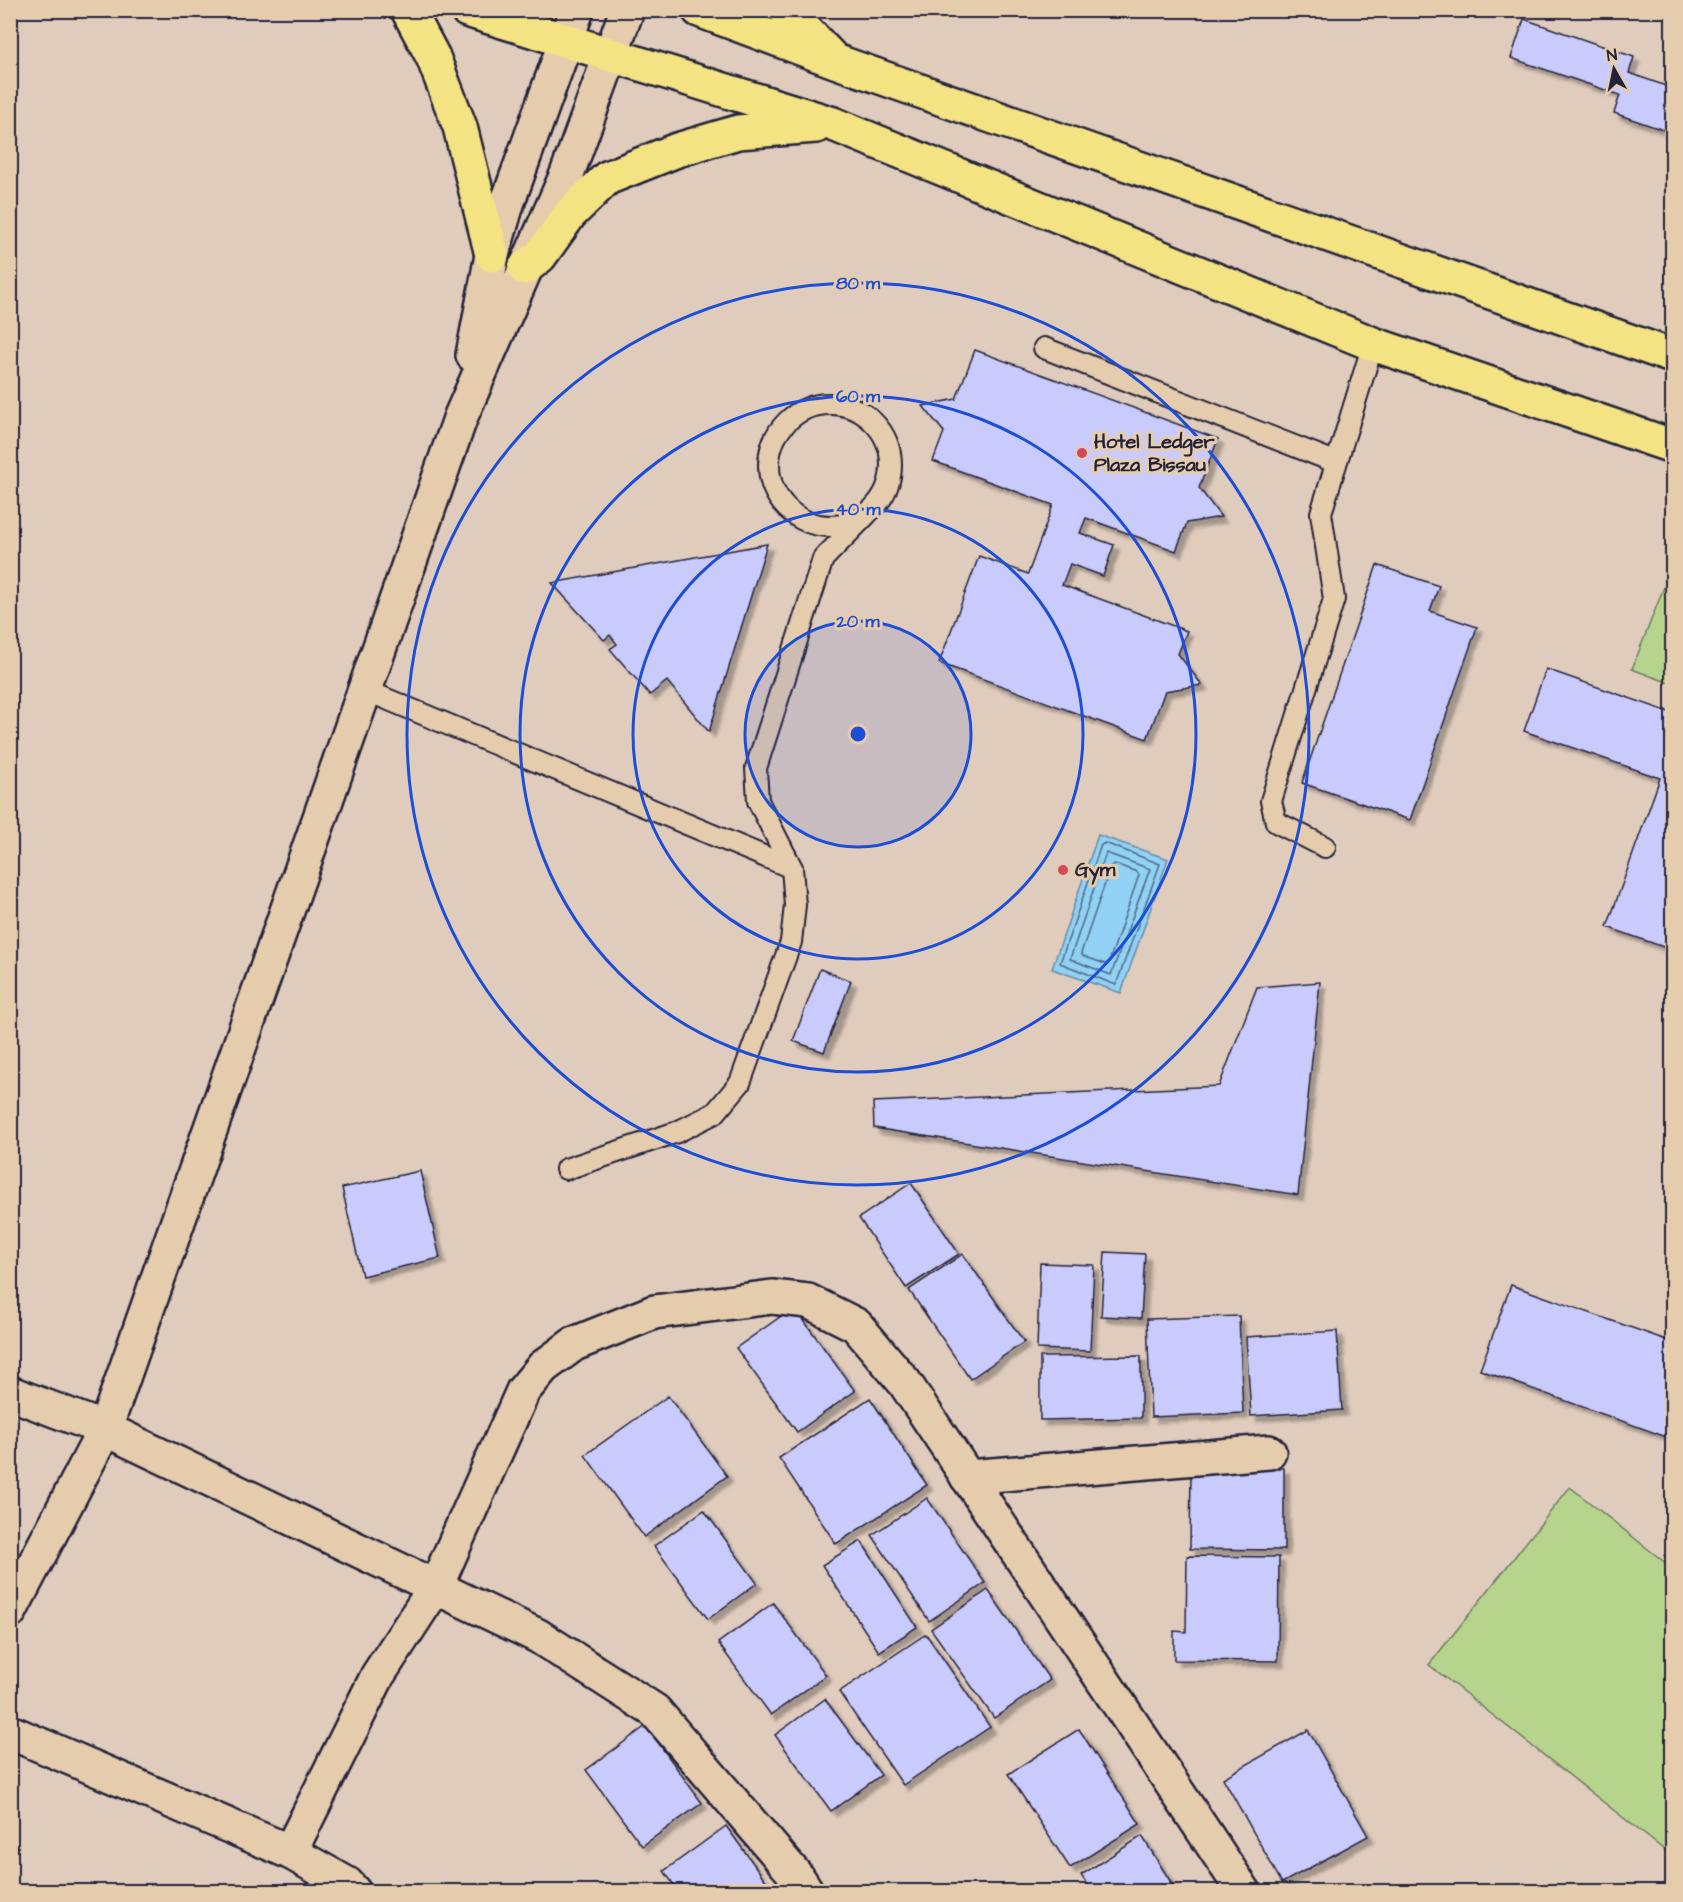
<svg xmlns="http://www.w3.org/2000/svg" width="1683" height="1902" viewBox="0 0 1683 1902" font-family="'Architects Daughter',sans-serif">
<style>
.green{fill:#b7d48c;stroke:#6c7b64;stroke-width:1.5}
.water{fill:#91d1f3;stroke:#658ba9;stroke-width:1.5}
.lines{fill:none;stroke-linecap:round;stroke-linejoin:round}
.shore{stroke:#4e6885;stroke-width:1.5}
.building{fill:#cacbfd;stroke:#22223b;stroke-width:1.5;filter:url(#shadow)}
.service-casing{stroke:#22223b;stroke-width:24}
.minor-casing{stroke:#22223b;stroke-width:38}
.tertiary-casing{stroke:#22223b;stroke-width:38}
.primary-casing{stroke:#22223b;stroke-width:38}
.service{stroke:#e5ccad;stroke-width:20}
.minor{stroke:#e5ccad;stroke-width:33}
.tertiary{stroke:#e5ccad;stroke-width:33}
.primary{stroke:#f4e382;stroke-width:33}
.ring{fill:none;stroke:#1d4ed8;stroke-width:3}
.poi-dot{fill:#d1495b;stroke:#e5ccad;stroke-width:2}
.labels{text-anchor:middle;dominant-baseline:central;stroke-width:6;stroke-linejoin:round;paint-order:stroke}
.poi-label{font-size:20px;font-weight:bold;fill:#22223b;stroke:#e5ccad;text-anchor:start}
.centre{fill:#1d4ed8;stroke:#e5ccad;stroke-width:3}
.ring-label{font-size:18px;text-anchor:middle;font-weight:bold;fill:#1d4ed8;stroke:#e5ccad;stroke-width:6;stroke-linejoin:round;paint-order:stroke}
</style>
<defs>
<filter id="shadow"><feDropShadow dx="5.5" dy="5.5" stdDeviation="1.5" flood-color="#0004"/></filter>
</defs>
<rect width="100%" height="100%" fill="#e0ccbd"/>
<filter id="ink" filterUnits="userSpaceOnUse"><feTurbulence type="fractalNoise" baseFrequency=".0167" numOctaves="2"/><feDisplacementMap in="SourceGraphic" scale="12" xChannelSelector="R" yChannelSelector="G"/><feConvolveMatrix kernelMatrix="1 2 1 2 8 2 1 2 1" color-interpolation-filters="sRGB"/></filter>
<g filter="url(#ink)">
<!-- green -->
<g class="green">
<polygon points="1671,569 1672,570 1672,684 1632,669"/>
<polygon points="1570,1487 1672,1568 1672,1856 1429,1665"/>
</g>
<!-- water -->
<polygon class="water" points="1098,835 1168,859 1121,993 1052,969"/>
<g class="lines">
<!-- shore -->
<g class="shore">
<polygon points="1105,843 1160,864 1116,985 1060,963 1101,845"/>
<polygon points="1106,853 1150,869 1111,975 1070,959"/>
<polygon points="1115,864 1137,872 1139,875 1109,962 1105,964 1083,956 1081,953 1111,866"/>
</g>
</g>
<!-- building -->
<g class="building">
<polygon points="1524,19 1634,57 1629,73 1672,88 1672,133 1614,113 1620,95 1511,58"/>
<polygon points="975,350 1218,439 1199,488 1221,517 1187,523 1176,551 1086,518 1080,533 1114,545 1103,576 1070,564 1062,585 1187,631 1178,654 1202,685 1165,691 1147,739 939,663 979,556 1028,574 1053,505 933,461 944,432 923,406 956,399"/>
<polygon points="767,544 709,732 667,681 650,695 610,649 617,644 610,635 604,640 552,583"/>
<polygon points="1377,565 1439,586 1430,611 1477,627 1410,820 1302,783"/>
<polygon points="1546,669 1672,713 1672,950 1607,927 1660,778 1524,731"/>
<polygon points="820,969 851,981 824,1052 793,1041"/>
<polygon points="1320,982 1298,1195 874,1128 873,1102 1219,1086 1257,987"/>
<polygon points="420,1171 440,1258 362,1276 342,1188"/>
<polygon points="911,1183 959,1254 906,1288 859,1218"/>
<polygon points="1105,1252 1145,1254 1141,1318 1101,1316"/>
<polygon points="963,1254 1024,1342 970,1379 909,1290"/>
<polygon points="1040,1263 1094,1265 1090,1351 1037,1349"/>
<polygon points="1511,1285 1672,1342 1672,1439 1480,1370"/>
<polygon points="794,1307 855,1391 797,1432 736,1348"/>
<polygon points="1239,1316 1243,1413 1151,1417 1147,1319"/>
<polygon points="1337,1331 1342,1410 1251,1416 1246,1337"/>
<polygon points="1141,1356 1141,1418 1040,1420 1040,1357"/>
<polygon points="668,1396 727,1476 644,1537 585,1455"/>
<polygon points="870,1398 927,1485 836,1544 779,1458"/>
<polygon points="1191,1467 1284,1468 1284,1550 1190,1549"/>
<polygon points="927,1498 985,1583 929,1621 872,1535"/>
<polygon points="704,1510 757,1583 708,1619 654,1546"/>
<polygon points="861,1541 917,1627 879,1652 822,1565"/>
<polygon points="1187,1556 1279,1557 1278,1661 1174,1660 1174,1631 1186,1632"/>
<polygon points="988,1590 1050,1680 994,1718 931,1629"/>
<polygon points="773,1603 826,1675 771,1715 718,1643"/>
<polygon points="926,1634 990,1727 903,1785 839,1692"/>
<polygon points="825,1699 881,1775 831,1811 775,1735"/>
<polygon points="646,1726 702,1803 642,1846 586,1770"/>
<polygon points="1079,1729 1140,1824 1070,1868 1008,1774"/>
<polygon points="1308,1730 1368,1836 1282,1883 1223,1778"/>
<polygon points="726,1826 774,1892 679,1892 664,1871"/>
<polygon points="1142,1836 1177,1892 1092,1892 1081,1875"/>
</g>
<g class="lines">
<defs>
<g id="service">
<polyline points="1044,348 1335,462"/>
<circle cx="830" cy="465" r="61"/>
<polyline points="365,690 792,868"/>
<polyline points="1325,847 1276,822 1271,801 1334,599 1321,513 1373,344"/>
<polyline points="566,1169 677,1132 715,1113 740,1083 791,942 795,905 792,868 758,801 756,768 823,559 866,515"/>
</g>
<g id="minor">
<polyline points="10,1393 105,1429 538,1636 655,1711 798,1878 807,1892"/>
<polyline points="967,1477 1269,1452"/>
<polyline points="10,1732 290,1852"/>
<polyline points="354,1892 347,1884 290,1852 378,1675 436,1586 523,1391 543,1367 574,1344 654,1312 772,1297 808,1301 856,1325 905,1383 1244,1892"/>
</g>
<g id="tertiary">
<polyline points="473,355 492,255 507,204 577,10"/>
<polyline points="10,1611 105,1429 461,416 567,174 627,10"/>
</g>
<g id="primary">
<polyline points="408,10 433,57 460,127 492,255"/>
<polyline points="467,10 833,124 1373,344 1672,446"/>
<polyline points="699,10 835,61 1672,356"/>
<polyline points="786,10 830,56"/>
<polyline points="525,268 540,256 570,214 607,178 677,150 738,132 816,126"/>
</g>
</defs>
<!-- service casing -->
<use href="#service" class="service-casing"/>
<!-- minor casing -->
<use href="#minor" class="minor-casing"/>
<!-- tertiary casing -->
<use href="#tertiary" class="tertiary-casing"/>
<!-- primary casing -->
<use href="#primary" class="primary-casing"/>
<!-- service -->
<use href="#service" class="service"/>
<!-- minor -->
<use href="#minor" class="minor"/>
<!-- tertiary -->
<use href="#tertiary" class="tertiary"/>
<!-- primary -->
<use href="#primary" class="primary"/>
</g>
</g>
<!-- distance rings -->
<circle cx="858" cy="734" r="113" fill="#1d4ed8" fill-opacity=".12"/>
<g class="ring">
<circle cx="858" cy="734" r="113"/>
<circle cx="858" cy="734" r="225"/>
<circle cx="858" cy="734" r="338"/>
<circle cx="858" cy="734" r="451"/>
</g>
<!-- markers -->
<g class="poi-dot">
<circle cx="1082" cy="453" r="6"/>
<circle cx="1063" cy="870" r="6"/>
</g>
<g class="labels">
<!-- poi labels -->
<g class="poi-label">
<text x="1094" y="442">Hotel Ledger<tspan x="1094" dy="23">Plaza Bissau</tspan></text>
<text x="1075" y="870">Gym</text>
</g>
</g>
<circle cx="858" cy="734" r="9" class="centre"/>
<g class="ring-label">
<text x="858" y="289">80 m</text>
<text x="858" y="402">60 m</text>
<text x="858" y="515">40 m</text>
<text x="858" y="627">20 m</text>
</g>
<!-- margin -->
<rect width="1683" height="1902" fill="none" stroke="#e5ccad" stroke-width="36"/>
<rect x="18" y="18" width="1647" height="1866" fill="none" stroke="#22223b" stroke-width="2" filter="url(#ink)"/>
<!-- north arrow -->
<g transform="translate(1614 69) rotate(351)" stroke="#e5ccad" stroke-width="4.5" paint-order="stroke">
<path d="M0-4.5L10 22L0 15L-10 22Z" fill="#22223b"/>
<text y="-9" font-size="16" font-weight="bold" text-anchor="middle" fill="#22223b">N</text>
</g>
</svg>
